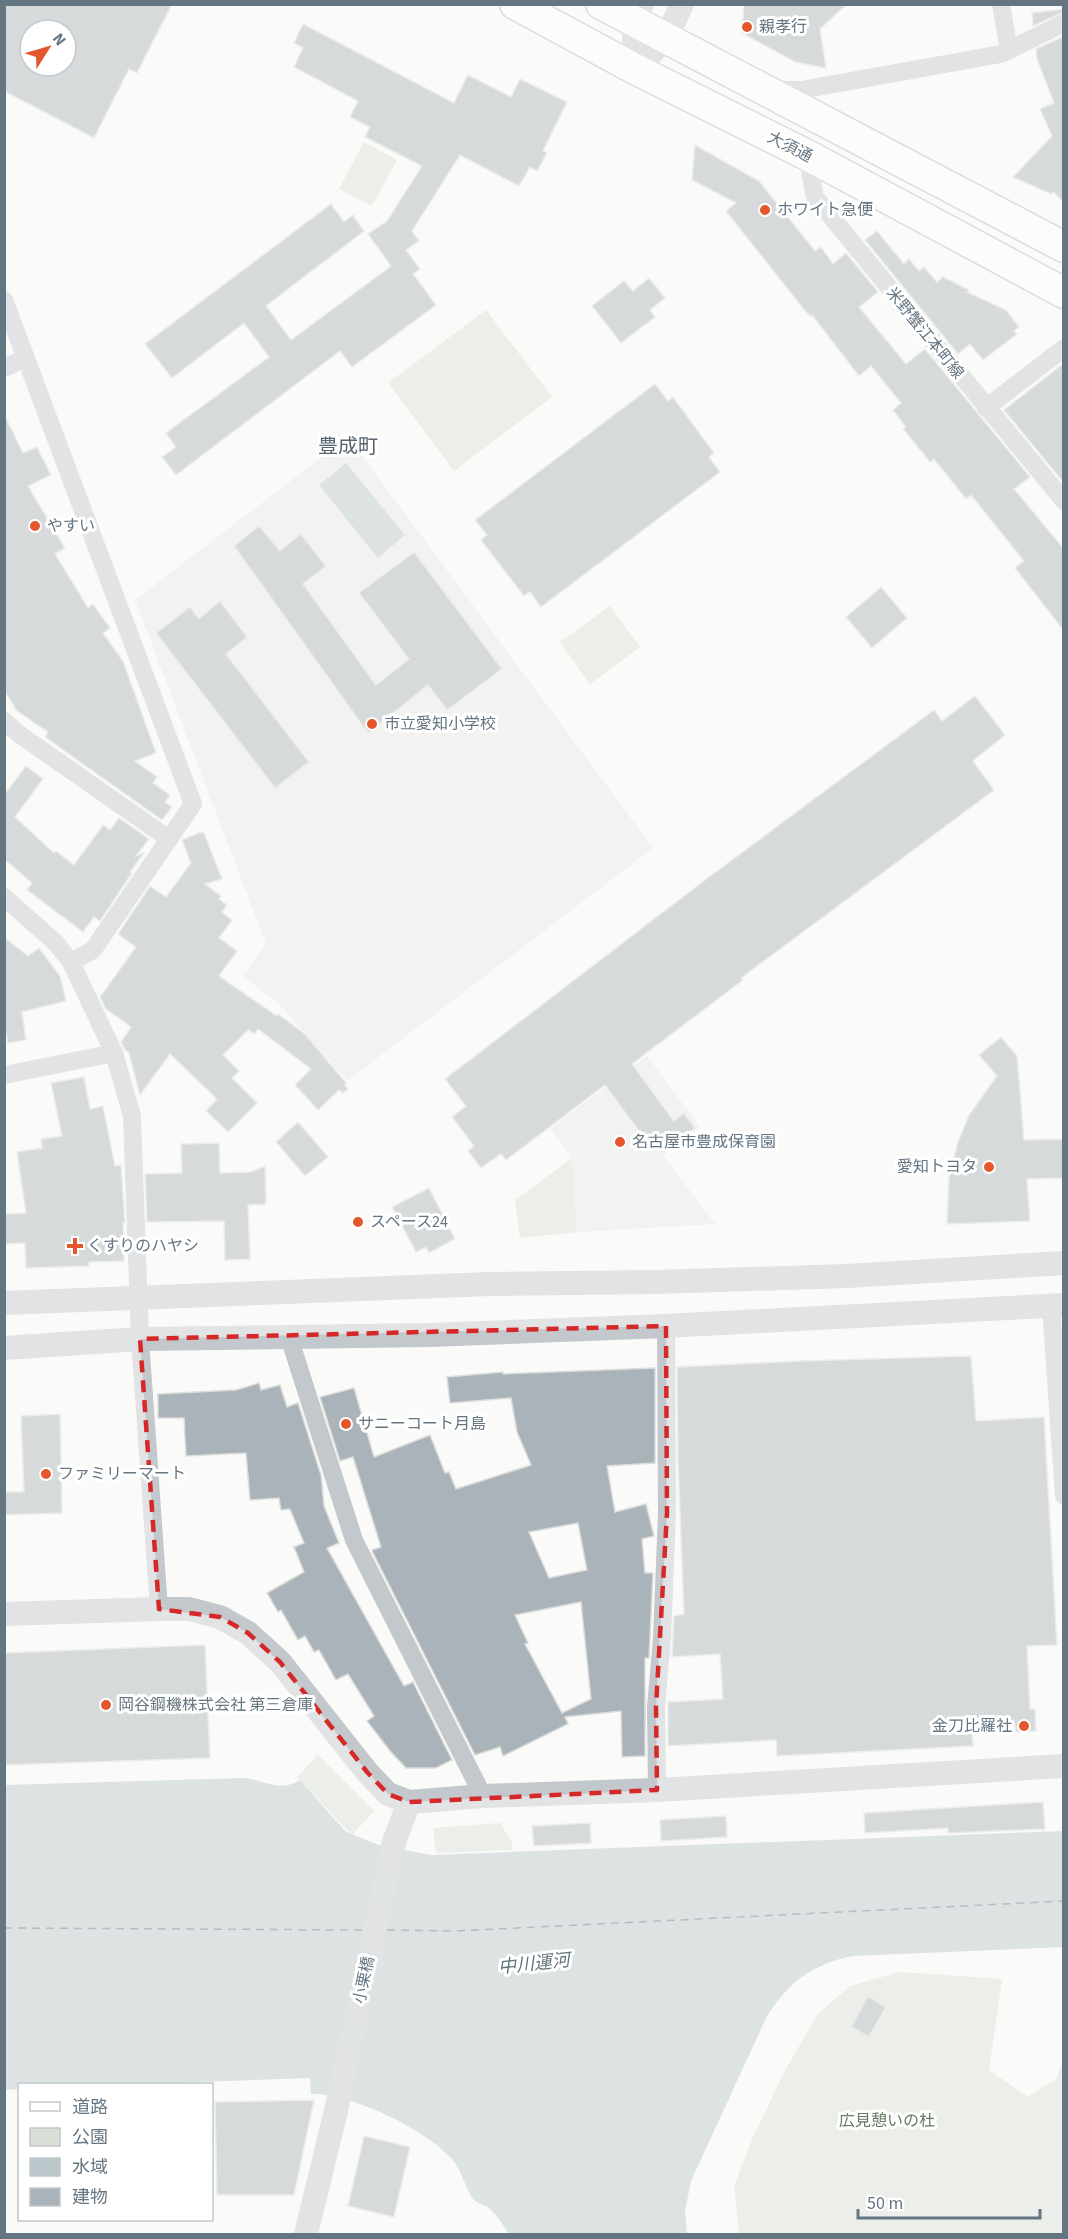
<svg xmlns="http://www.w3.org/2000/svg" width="1068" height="2239" viewBox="0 0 1068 2239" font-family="'Source Sans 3','Noto Sans JP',sans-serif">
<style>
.built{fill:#e8e9e9}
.green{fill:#dadfd7}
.water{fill:#bbc7cb}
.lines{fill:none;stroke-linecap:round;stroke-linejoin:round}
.ferry{stroke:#60757c;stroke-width:1.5;stroke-dasharray:8 6;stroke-linecap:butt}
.building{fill:#aab3b9;stroke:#dcdcda;stroke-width:1.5;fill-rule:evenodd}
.primary-casing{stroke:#b5babe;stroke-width:33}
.minor{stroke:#c3c8cc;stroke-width:18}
.tertiary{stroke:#c3c8cc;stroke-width:24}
.primary{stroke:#fff;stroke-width:30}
.marked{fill:none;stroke:#d62828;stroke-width:4.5;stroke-dasharray:12 8;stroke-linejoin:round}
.poi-dot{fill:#e4572e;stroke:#fff;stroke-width:2}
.labels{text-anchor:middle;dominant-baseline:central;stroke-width:6;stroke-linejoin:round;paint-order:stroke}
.poi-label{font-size:16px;fill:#657683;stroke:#fff;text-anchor:start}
.street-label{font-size:16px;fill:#657683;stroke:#fff}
.park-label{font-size:16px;fill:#687a64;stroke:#fff}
.water-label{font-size:18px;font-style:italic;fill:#60757c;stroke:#fff}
.quarter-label{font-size:20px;fill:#57646e;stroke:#fff}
</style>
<rect width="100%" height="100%" fill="#fafaf8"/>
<!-- built -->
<g class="built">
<polygon points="348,437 653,848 347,1081 279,1004 243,976 266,944 135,600"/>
<polygon points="647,1056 700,1127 663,1155 715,1224 577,1232 572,1158 550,1129"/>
</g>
<!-- green -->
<g class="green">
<polygon points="364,142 397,160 372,206 339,189"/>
<polygon points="486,310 552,397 454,471 388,383"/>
<polygon points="610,606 640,647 590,684 560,642"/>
<polygon points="572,1158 577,1232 520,1238 515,1200"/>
<polygon points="318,1755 374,1811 352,1835 297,1777"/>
<polygon points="500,1823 512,1842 512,1850 436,1853 433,1828"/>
<polygon points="899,1972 1002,1979 989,2070 1028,2097 1056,2079 1063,2060 1063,2234 739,2234 734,2186 753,2137 786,2069 818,2014 850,1986"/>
</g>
<!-- water -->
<g class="water">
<polygon points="346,463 405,535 378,558 319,485"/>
<path d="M243,1778C266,1780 278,1793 300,1780L346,1832L379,1845L431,1855L1063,1831V1947L853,1956C811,1964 788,1983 766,2018L691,2181L685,2211L687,2234H509C503,2225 496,2213 486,2206C482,2204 477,2203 474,2200C465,2188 462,2171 452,2159C427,2130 349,2092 311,2094L310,2078L142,2084H20L19,2089L5,2090L4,1785Z"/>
</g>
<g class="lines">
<!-- ferry -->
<g class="ferry">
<polyline points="4,1928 364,1930"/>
<polyline points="387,1930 455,1931 1064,1901"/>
</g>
</g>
<!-- building -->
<g class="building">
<path d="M4,4H172L137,73L129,69L94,138L4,91ZM30,30H66V66H30Z"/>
<polygon points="744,4 847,4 820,29 826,68 795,62 742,33"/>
<polygon points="1064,9 1064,12 1033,26 1032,13"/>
<polygon points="303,24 454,103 468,75 511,97 520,79 567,102 543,151 547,153 537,171 530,167 519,186 460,155 412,231 419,241 406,250 420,269 413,274 436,305 352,367 340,351 176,475 162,457 176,447 166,433 269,357 244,323 172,378 145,344 331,204 344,222 353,215 364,231 266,306 291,340 391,266 368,234 387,221 422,166 365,137 370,127 350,117 358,101 294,67 303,48 294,43"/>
<polygon points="1064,36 1064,203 1054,192 1051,194 1013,177 1052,136 1040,109 1054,103 1037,59 1036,49"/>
<polygon points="695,145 759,181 815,251 821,247 833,264 846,253 878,292 859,307 906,364 925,349 1030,477 1014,489 1064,549 1064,631 1015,568 1024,561 971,495 966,499 934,459 930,462 903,429 906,427 893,410 901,403 871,366 859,376 812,315 810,316 802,307 726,211 736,203 692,180"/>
<polygon points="877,231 904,264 909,259 919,271 924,267 937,282 943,277 969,290 967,292 1006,310 1019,327 1014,331 1017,334 983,360 970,344 958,354 865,240"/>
<polygon points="649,278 665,298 650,310 655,317 621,343 592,306 624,281 633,291"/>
<polygon points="1064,363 1064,483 1004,410"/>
<polygon points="655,384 668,401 673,397 714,453 709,457 720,472 541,607 530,592 524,596 481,540 487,535 475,520"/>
<polygon points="4,414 23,453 37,447 51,475 28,486 65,548 55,554 88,608 93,604 110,628 103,633 123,661 156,753 135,761 157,777 153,783 170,795 165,802 172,807 162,820 45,737 48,732 17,711 4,690"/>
<polygon points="259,526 280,551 301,534 326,566 303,584 376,685 409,659 359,593 414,552 502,669 447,710 428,685 368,733 234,546"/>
<polygon points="881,587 907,618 872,648 846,617"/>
<polygon points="220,601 247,637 226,654 309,762 275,788 156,633 190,607 199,619"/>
<polygon points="975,696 1005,735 973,761 994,790 741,978 743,980 632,1064 674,1121 684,1113 695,1128 663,1152 653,1138 647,1142 605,1085 506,1160 501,1154 481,1168 468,1151 474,1146 452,1117 466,1106 445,1079 705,880 934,710 942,721"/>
<polygon points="26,766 43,779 15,817 54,853 56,851 74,865 103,825 110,830 119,818 149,839 136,856 144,853 130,872 132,873 100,921 94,917 83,932 27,890 32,883 4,859 4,795"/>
<polygon points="201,832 204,833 222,879 205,884 221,896 219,899 227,905 222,912 232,920 219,938 237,951 219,976 277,1016 278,1014 305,1034 346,1083 345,1085 348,1089 343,1093 339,1090 318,1110 295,1085 311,1069 258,1029 255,1034 248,1030 223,1055 239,1071 232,1078 257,1103 228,1132 206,1111 217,1099 170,1054 140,1095 129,1053 125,1050 121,1042 131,1027 106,1009 100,997 136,947 118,934 150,886 166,897 191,863 182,840"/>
<polygon points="4,937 28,956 39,948 60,976 66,1001 22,1012 26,1040 8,1043 4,1022"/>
<polygon points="1001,1037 1017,1056 1024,1140 1064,1139 1064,1178 1027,1179 1030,1221 947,1224 949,1178 958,1142 969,1115 997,1076 979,1055"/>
<polygon points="84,1077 90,1109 103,1106 115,1166 121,1165 125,1223 123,1223 124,1261 89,1262 89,1266 26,1268 25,1243 4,1244 4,1214 26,1213 17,1152 42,1148 41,1139 62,1136 51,1083"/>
<polygon points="298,1122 328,1157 305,1176 276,1142"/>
<polygon points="219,1143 220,1173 251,1172 265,1166 266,1204 248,1205 250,1259 225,1260 224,1221 147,1222 145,1174 182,1173 181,1144"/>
<polygon points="429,1188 455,1239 429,1253 426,1247 416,1252 392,1207"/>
<polygon points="971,1356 976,1421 1044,1417 1057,1645 1027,1646 1030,1709 1035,1709 1036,1731 1016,1732 1015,1725 971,1726 973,1746 777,1756 776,1740 668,1746 668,1702 723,1699 720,1654 672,1657 674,1616 684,1614 678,1461 677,1367 801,1361"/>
<path d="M655,1368V1463L607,1466L615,1512L646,1504L654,1536L642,1539L645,1573H653L649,1658H645V1756L622,1757L621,1711L565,1717L568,1724L503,1756L500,1747L475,1755L373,1553L372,1550L381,1547L353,1457L340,1461L320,1397L354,1388L374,1457L430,1435L445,1473L449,1472L456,1489L531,1465L517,1432L511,1398L450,1403L447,1377L503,1372V1374ZM578,1523L587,1570L549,1578L529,1532ZM581,1602L591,1699L562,1713L525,1644L528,1643L515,1615Z"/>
<polygon points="259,1383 261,1390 280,1385 287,1407 298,1403 321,1475 324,1506 339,1543 327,1548 404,1686 413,1682 452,1760 436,1768 406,1768 390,1751 367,1721 374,1716 348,1674 336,1680 319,1650 314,1652 305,1636 298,1640 281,1610 278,1612 267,1593 304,1572 294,1547 304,1543 290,1509 281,1510 279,1498 250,1500 246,1453 186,1456 184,1418 158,1418 158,1394 236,1390"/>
<polygon points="60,1414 62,1513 4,1515 4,1492 24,1492 21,1416"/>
<polygon points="205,1645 210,1758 4,1765 4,1653"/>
<polygon points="1043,1802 1045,1829 948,1833 948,1828 865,1833 864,1813"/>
<polygon points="726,1816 727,1837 661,1841 660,1820"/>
<polygon points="590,1823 591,1843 534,1846 532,1826"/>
<polygon points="868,1996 886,2007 869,2037 851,2027"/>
<polygon points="314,2100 294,2195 217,2195 215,2102"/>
<polygon points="364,2136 410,2147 394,2217 348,2206"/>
</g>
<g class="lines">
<defs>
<g id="primary">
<polyline points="515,4 635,69 807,155 1064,293"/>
<polyline points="601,4 1064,247"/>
</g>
</defs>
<!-- primary casing -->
<use href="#primary" class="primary-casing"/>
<!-- minor -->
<g class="minor">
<polyline points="1001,4 1009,50"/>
<polyline points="773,90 801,90 1001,54 1064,23"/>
<polyline points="807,155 815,197 1064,501"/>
<polyline points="4,300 193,804 93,950 71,962"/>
<polyline points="4,368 25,358"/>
<polyline points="986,408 1064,348"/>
<polyline points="4,721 19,734 169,839"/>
<polyline points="4,897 56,943 71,962 114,1053 132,1116 140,1339 159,1609"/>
<polyline points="4,1075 114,1053"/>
<polyline points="1051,1305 1064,1496"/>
<polyline points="289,1337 354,1540 483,1796"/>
<polyline points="657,1790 656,1707 662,1638 667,1513 666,1326"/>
</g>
<!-- tertiary -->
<g class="tertiary">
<polyline points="635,69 666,39 682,4"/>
<polyline points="635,69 634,22 642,4"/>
<polyline points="4,1303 490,1284 655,1282 847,1276 1064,1263"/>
<polyline points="4,1348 140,1339 429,1335 666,1326 1064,1305"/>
<polyline points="4,1614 159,1609 189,1609 220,1617 248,1633 280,1662 367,1772 388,1794 409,1802 483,1796 657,1790 1064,1766"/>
<polyline points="306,2234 335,2115 393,1845 409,1802"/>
</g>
<!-- primary -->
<use href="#primary" class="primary"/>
</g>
<!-- marked area -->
<path d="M0 0H1068V2239H0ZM666,1326L667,1513L656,1707L657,1790L409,1802L388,1794L367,1772L280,1662L248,1633L220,1617L159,1609L140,1339Z" fill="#fafaf8" fill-opacity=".55" fill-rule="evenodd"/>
<path class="marked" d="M666,1326L667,1513L656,1707L657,1790L409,1802L388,1794L367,1772L280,1662L248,1633L220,1617L159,1609L140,1339Z"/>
<!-- markers -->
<g class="poi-dot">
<circle cx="747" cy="27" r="6"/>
<circle cx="765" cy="210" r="6"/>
<circle cx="35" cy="526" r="6"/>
<circle cx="372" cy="724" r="6"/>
<circle cx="620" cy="1142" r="6"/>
<circle cx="989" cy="1167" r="6"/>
<circle cx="358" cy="1222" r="6"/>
<path d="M72 1237h6v6h6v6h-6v6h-6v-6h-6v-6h6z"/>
<circle cx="346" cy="1424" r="6"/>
<circle cx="46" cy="1474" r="6"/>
<circle cx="106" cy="1705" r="6"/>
<circle cx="1024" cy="1726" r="6"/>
</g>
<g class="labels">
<!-- poi labels -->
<g class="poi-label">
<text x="759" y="27">親孝行</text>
<text x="777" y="210">ホワイト急便</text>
<text x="47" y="526">やすい</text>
<text x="384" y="724">市立愛知小学校</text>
<text x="632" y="1142">名古屋市豊成保育園</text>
<text x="977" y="1167" text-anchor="end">愛知トヨタ</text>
<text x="370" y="1222">スペース24</text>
<text x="87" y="1246">くすりのハヤシ</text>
<text x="358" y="1424">サニーコート月島</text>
<text x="58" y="1474">ファミリーマート</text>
<text x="118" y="1705">岡谷鋼機株式会社 第三倉庫</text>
<text x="1012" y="1726" text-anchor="end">金刀比羅社</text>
</g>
<!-- street labels -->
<g class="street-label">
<text transform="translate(790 147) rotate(27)">大須通</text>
<text transform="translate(925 333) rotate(51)">米野蟹江本町線</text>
<text transform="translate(364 1980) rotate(-78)">小栗橋</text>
</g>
<!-- park labels -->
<g class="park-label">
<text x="887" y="2121">広見憩いの杜</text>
</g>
<!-- water labels -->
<g class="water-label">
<text transform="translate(534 1964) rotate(-6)">中川運河</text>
</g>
<!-- quarter labels -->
<g class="quarter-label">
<text x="348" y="447">豊成町</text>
</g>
</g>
<!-- border -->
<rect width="1068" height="2239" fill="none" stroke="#657683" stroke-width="12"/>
<!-- legend -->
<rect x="18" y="2083" width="195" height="138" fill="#ffffff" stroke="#c1c8cd" stroke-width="1.5"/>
<rect x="30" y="2102" width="30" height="9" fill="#ffffff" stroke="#c1c8cd" stroke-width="1.5"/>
<text x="72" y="2113" font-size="18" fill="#657683">道路</text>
<rect x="30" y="2128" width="30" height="18" fill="#dadfd7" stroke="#c1c8cd" stroke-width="1.5"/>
<text x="72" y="2143" font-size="18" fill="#657683">公園</text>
<rect x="30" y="2158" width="30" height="18" fill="#bbc7cb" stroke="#c1c8cd" stroke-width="1.5"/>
<text x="72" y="2173" font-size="18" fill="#657683">水域</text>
<rect x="30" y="2188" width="30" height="18" fill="#aab3b9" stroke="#c1c8cd" stroke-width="1.5"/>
<text x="72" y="2203" font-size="18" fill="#657683">建物</text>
<!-- north arrow -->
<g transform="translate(48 48) rotate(53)"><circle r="28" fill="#ffffff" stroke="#c1c8cd" stroke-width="1.5"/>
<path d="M0-4.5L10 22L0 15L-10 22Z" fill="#e4572e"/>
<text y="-9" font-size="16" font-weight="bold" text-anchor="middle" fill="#657683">N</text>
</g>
<!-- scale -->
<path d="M858 2209v9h182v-9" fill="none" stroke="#657683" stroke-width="3"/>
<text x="867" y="2209" font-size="18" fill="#657683" stroke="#ffffff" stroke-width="4.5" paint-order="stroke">50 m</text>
</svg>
